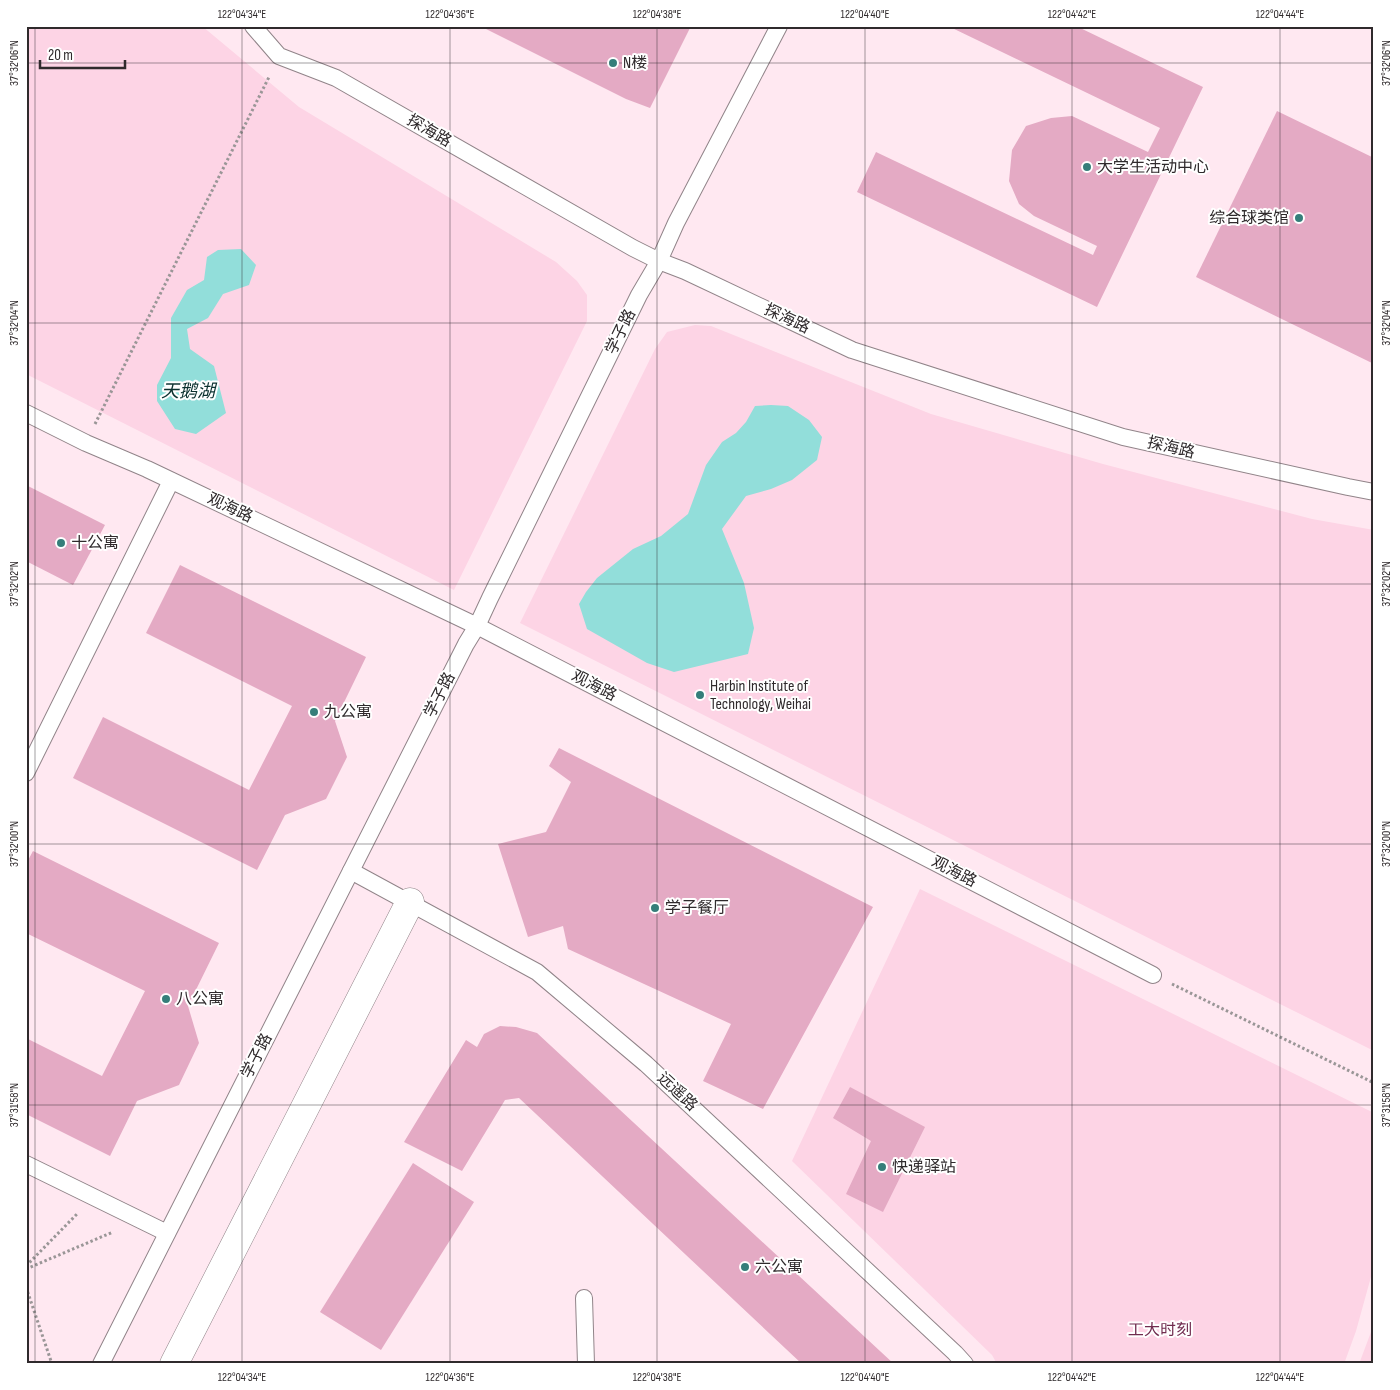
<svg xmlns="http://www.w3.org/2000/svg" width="1400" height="1390" viewBox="0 0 1400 1390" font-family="'Sofia Sans Condensed','Noto Sans SC',sans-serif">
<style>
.built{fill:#ffe8f1}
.green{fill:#fdd4e5}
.water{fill:#92deda}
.building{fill:#e4aac4}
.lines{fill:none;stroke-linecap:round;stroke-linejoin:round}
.lane-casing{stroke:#918489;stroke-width:18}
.street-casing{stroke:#918489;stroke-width:29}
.path{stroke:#9a9697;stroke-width:3;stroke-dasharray:2.5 2.5;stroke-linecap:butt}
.lane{stroke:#fff;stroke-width:16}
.street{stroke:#fff;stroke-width:28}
.ticks{fill:none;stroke:#2f2a2c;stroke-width:1;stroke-opacity:0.45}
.poi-dot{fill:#357e7a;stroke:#fff;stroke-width:2}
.labels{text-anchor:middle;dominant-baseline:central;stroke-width:4;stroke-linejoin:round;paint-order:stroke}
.poi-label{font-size:16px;fill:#2f2a2c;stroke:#fff;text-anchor:start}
.street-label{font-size:16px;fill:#2f2a2c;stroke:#fff}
.park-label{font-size:16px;fill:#712d50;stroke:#fff}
.water-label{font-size:18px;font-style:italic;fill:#0b312f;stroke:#fff}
.neatline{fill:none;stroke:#2f2a2c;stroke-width:2}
.ticks-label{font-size:12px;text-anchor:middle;fill:#2f2a2c}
</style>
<rect width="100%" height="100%" fill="#fdfafb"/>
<!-- built -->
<rect class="built" x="26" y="26" width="1348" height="1338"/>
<!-- green -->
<g class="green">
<polygon points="26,26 202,26 299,107 556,262 577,281 587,295 587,321 454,590 26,374"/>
<polygon points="695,325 711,326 931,414 1103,464 1312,519 1374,530 1374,1051 520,623 655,349 667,332"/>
<polygon points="920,889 1374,1113 1374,1266 1356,1331 1344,1364 997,1364 992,1355 792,1161"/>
<polygon points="1374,1324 1374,1364 1359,1364"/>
</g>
<!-- water -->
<g class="water">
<polygon points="241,249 256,265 249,285 223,294 208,318 187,329 190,349 214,366 226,413 196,434 175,429 157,401 157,385 171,358 171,318 187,290 204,280 207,257 218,250"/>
<polygon points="771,405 788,406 809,420 822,437 817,460 792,480 771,489 746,496 722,529 744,583 754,628 748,654 674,672 647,663 587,629 579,604 586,592 597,578 633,549 661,536 688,514 706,465 722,442 736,433 746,422 755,406"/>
</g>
<!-- building -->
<g class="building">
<polygon points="480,26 691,26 650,108 626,99"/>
<polygon points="948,26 1076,26 1203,87 1097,307 857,192 876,152 1093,255 1097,246 1034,216 1019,204 1009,181 1012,150 1026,126 1051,118 1072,116 1148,152 1160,128"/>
<polygon points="1277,111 1374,158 1374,364 1196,277"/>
<polygon points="26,485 105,525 73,585 26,561"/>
<polygon points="180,565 366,657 335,721 347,757 326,799 285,815 257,870 73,778 103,717 249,790 292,706 146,633"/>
<polygon points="559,748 873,907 763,1109 703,1081 731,1024 568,949 563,926 528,937 498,844 546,832 571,782 549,766"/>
<polygon points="33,851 219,943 188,1006 199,1043 179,1085 137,1101 110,1156 26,1114 26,1038 102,1076 145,991 26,933 26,864"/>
<polygon points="500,1026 516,1027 537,1033 894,1364 802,1364 519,1098 505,1100 462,1171 404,1142 466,1040 477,1047 484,1034"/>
<polygon points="850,1087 925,1127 883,1212 846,1194 871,1141 833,1118"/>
<polygon points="413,1163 474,1202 381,1350 320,1312"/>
</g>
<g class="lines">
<defs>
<g id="lane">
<polyline points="253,26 279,56 336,78 633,248 659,261 685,271 852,350 1123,437 1348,487 1374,492"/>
<polyline points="26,413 86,443 147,469 477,626 1153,975"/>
<polyline points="26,773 171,481"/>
<polyline points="351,871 537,972 646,1064 955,1353 965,1364"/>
<polyline points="26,1164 167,1233"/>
<polyline points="584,1298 586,1364"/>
<polyline points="101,1364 466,644 477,626 490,598 639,295 659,261 676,223 779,26"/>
</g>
<polyline id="street" points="174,1364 410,902"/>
</defs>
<!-- lane casing -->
<use href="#lane" class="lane-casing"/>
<!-- street casing -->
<use href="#street" class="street-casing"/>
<!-- path -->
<g class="path">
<polyline points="95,424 269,77"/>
<polyline points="1172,984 1374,1083"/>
<polyline points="26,1266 78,1213"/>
<polyline points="26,1269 113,1232"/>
<polyline points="26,1287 52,1364"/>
</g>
<!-- lane -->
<use href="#lane" class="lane"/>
<!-- street -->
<use href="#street" class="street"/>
</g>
<!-- ticks -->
<path class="ticks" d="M35,26V1364M242,26V1364M450,26V1364M657,26V1364M865,26V1364M1072,26V1364M1280,26V1364M26,63H1374M26,323H1374M26,584H1374M26,844H1374M26,1105H1374"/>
<!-- markers -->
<g class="poi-dot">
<circle cx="613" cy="63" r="5"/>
<circle cx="1087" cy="167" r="5"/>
<circle cx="1299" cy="218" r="5"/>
<circle cx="61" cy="543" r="5"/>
<circle cx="700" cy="695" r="5"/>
<circle cx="314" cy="712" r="5"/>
<circle cx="655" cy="908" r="5"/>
<circle cx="166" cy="999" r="5"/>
<circle cx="882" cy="1167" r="5"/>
<circle cx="745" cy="1267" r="5"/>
</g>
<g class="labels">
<!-- poi labels -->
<g class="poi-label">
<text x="623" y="63">N楼</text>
<text x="1097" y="167">大学生活动中心</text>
<text x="1289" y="218" text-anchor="end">综合球类馆</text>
<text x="71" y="543">十公寓</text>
<text x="710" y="686">Harbin Institute of<tspan x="710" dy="18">Technology, Weihai</tspan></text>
<text x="324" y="712">九公寓</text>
<text x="665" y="908">学子餐厅</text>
<text x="176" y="999">八公寓</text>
<text x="892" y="1167">快递驿站</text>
<text x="755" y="1267">六公寓</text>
</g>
<!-- street labels -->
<g class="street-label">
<text transform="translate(429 131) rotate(30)">探海路</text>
<text transform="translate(787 319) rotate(25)">探海路</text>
<text transform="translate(621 332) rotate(-64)">学子路</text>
<text transform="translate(1171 448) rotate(13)">探海路</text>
<text transform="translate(230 508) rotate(25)">观海路</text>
<text transform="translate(594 686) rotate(27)">观海路</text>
<text transform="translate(440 695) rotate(-63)">学子路</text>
<text transform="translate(954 872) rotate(27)">观海路</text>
<text transform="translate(257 1056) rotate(-63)">学子路</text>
<text transform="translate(677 1092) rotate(43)">远遥路</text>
</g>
<!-- park labels -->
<g class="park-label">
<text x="1160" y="1330">工大时刻</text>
</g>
<!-- water labels -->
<g class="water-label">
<text x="188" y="391">天鹅湖</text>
</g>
</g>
<!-- border -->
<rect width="1400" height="1390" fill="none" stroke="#ffffff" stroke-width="55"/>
<!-- scale -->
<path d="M40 60v8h85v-8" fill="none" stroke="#2f2a2c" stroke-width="2.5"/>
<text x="48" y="60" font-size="15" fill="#2f2a2c" stroke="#ffffff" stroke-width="4" paint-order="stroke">20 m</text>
<rect x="28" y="28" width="1344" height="1334" class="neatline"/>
<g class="ticks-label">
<text x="242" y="18">122°04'34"E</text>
<text x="450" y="18">122°04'36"E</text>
<text x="657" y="18">122°04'38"E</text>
<text x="865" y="18">122°04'40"E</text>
<text x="1072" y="18">122°04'42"E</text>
<text x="1280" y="18">122°04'44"E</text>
<text transform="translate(14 63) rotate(-90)" y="4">37°32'06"N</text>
<text transform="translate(1386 63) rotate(-90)" y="4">37°32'06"N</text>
<text transform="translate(14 323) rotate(-90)" y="4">37°32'04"N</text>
<text transform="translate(1386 323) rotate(-90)" y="4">37°32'04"N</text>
<text transform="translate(14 584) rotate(-90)" y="4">37°32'02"N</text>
<text transform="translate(1386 584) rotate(-90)" y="4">37°32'02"N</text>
<text transform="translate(14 844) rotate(-90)" y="4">37°32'00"N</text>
<text transform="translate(1386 844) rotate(-90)" y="4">37°32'00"N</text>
<text transform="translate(14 1105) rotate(-90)" y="4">37°31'58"N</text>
<text transform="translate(1386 1105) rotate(-90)" y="4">37°31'58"N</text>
<text x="242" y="1381">122°04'34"E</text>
<text x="450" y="1381">122°04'36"E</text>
<text x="657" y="1381">122°04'38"E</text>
<text x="865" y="1381">122°04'40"E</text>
<text x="1072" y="1381">122°04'42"E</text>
<text x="1280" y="1381">122°04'44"E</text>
</g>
</svg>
